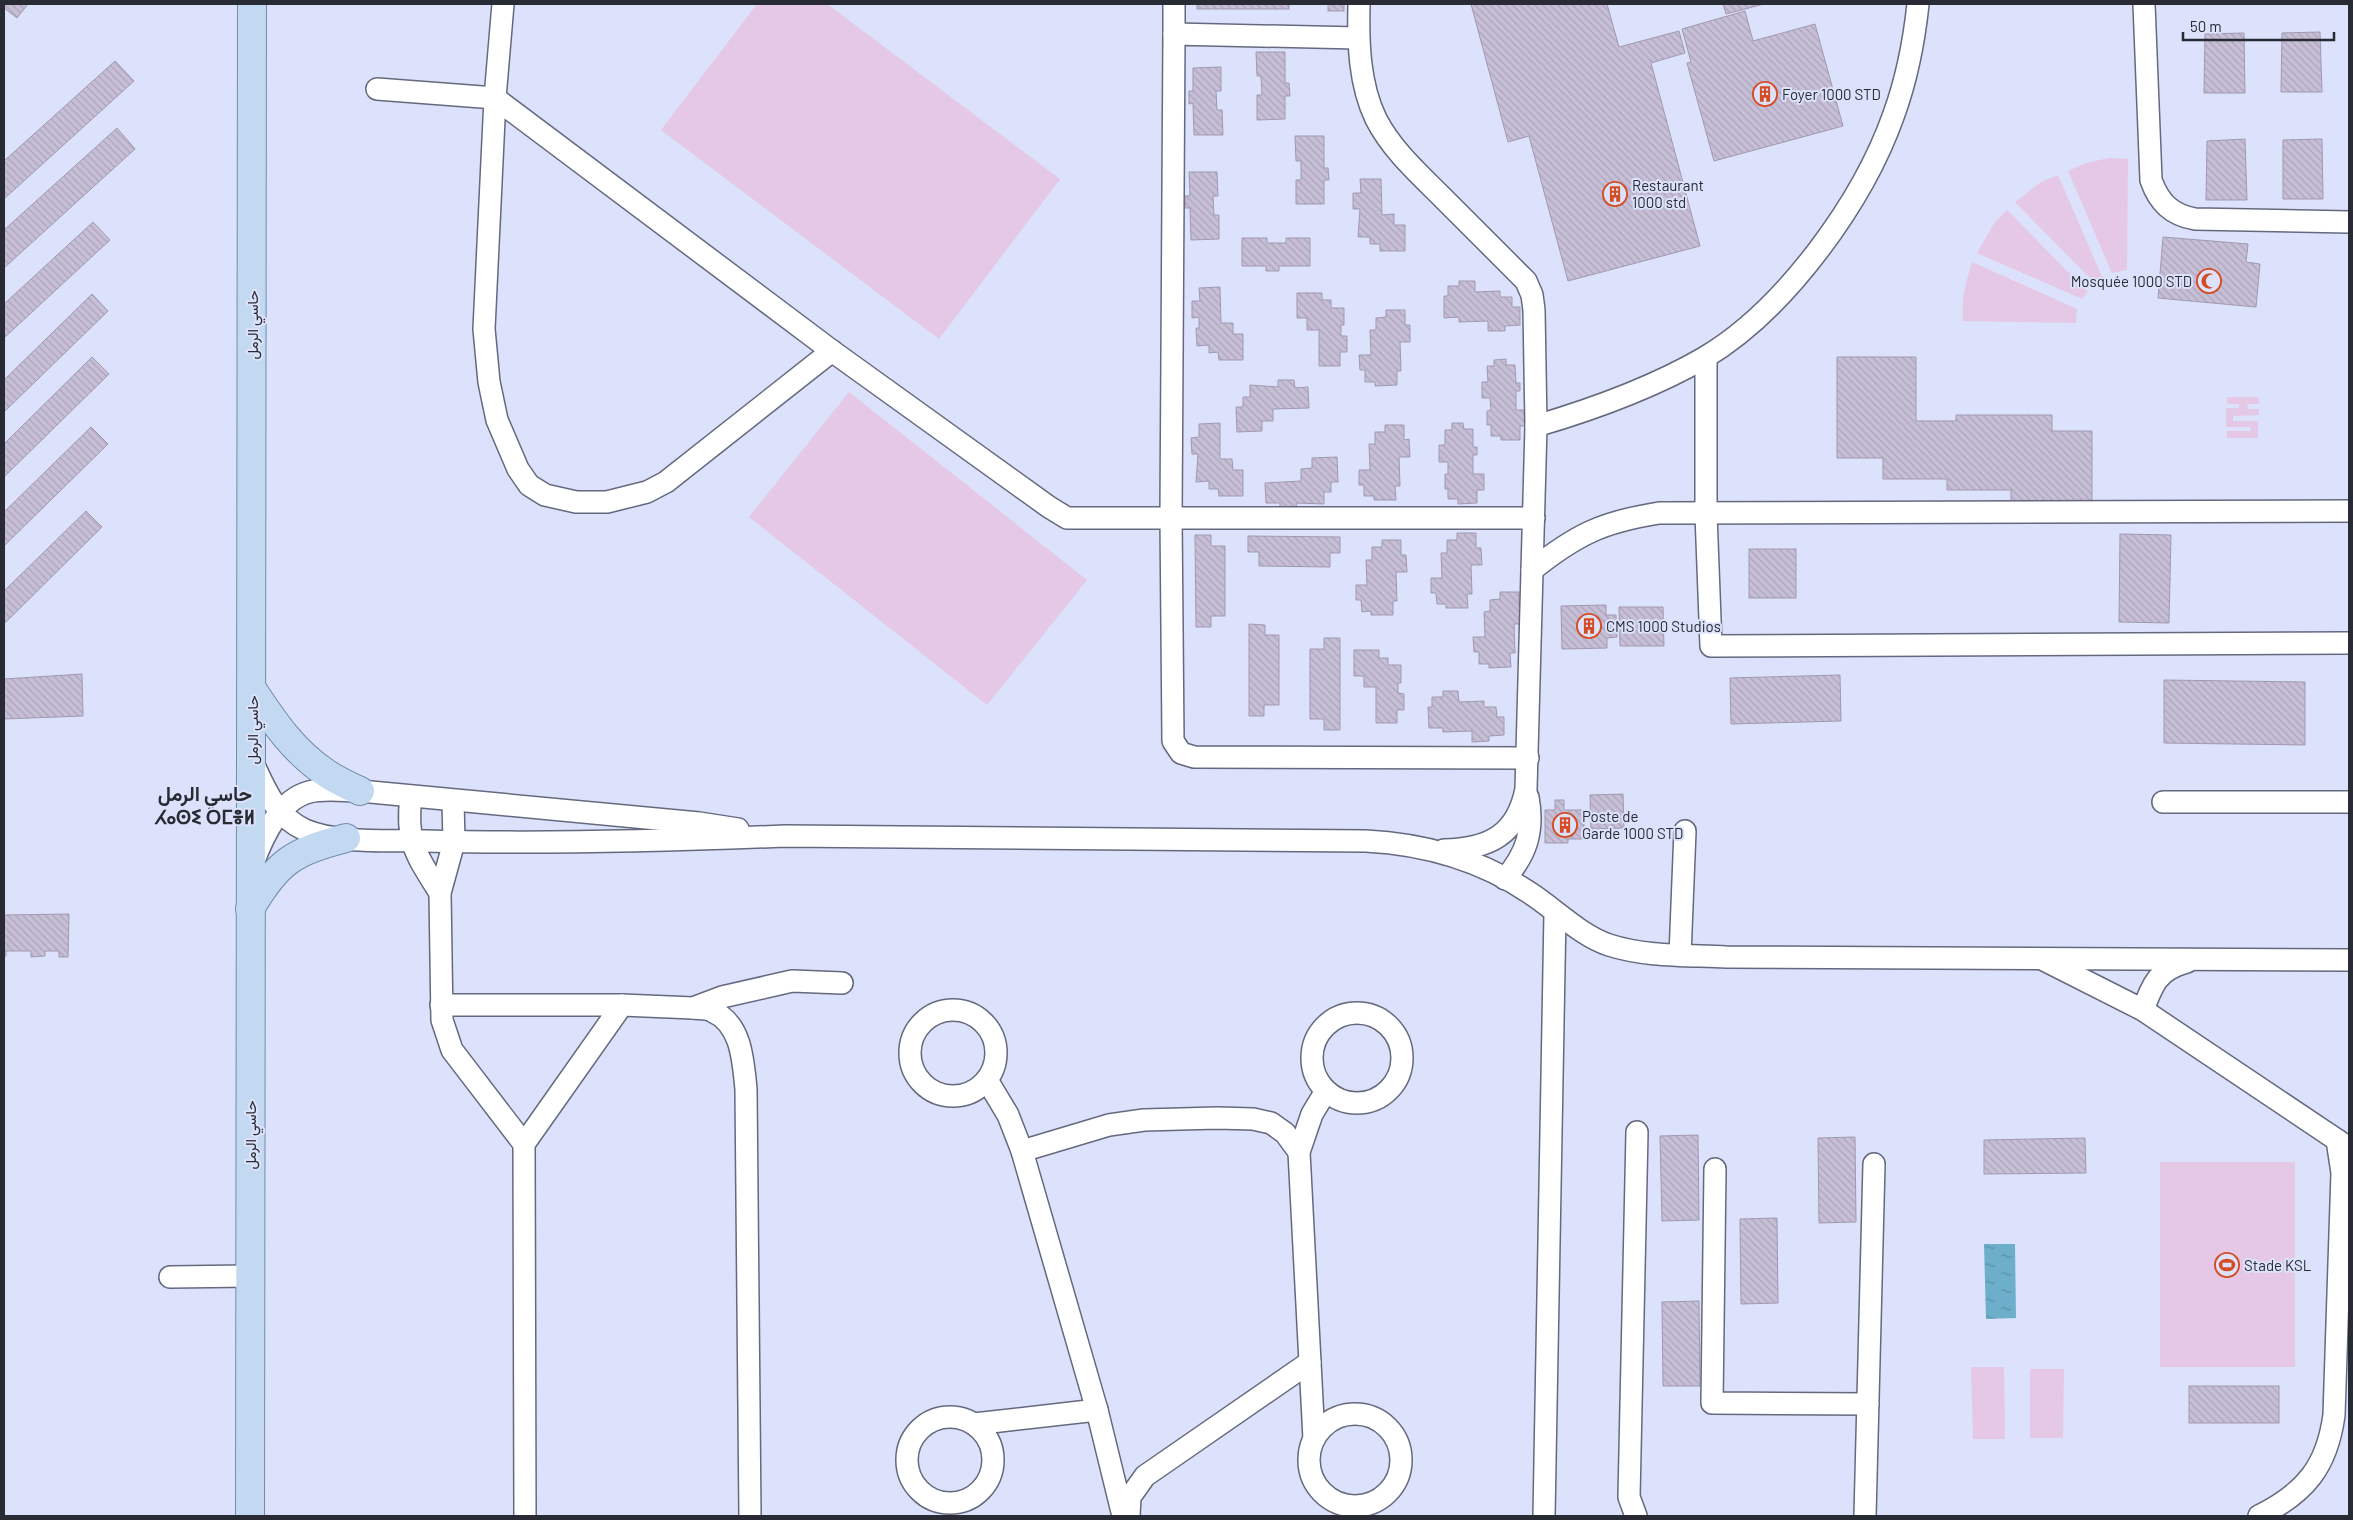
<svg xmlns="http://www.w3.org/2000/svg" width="2353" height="1520" viewBox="0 0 2353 1520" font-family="Barlow,Vazirmatn,'Noto Sans Tifinagh',sans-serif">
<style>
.green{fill:#e4c8e6}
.water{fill:url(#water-ripples)}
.building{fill:url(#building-back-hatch);stroke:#a099b0}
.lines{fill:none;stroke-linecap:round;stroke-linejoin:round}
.minor-casing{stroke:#64697e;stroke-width:24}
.major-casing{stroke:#738caa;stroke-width:30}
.minor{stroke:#fff;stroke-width:21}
.major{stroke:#c3d9f2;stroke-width:28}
.labels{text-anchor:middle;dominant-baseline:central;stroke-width:4;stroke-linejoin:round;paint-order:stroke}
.poi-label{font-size:15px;fill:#292b34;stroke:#dce2fb;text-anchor:start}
.street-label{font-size:15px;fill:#292b34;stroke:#dce2fb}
.district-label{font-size:20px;font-weight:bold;fill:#292b34;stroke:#dce2fb}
</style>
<defs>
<pattern id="water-ripples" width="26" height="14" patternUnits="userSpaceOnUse" patternTransform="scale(1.25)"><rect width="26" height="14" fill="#6dafca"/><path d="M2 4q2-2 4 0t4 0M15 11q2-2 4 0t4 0" fill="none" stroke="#5a8fa5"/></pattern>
<pattern id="building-back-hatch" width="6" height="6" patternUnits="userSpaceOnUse" patternTransform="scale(1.25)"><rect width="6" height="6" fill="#c7bfd7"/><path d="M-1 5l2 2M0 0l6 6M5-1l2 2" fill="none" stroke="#aba4b9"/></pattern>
</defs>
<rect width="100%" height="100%" fill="#dce2fb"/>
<!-- green -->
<g class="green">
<polygon points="757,4 827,4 1060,179 939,339 661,130"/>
<polygon points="2109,158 2128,159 2127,270 2112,273 2068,171 2086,163"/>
<polygon points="2058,175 2103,279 2096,284 2015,202 2041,182"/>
<polygon points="2007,210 2088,292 2082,299 1977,253 1995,222"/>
<path d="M1972,262L2077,309L2076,323L1963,321C1961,300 1966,282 1972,262Z"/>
<polygon points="849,392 1087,580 987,705 749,517"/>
<polygon points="2227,397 2259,397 2259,404 2247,404 2248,409 2259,409 2259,415 2233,416 2233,421 2258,421 2258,438 2227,438 2227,431 2251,431 2250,427 2226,427 2226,408 2239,408 2239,404 2227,404"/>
<rect x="2160" y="1162" width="135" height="205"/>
<polygon points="1971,1367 2004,1367 2005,1439 1973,1439"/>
<polygon points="2030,1369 2064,1369 2063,1438 2030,1438"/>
</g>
<!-- water -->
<polygon class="water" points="1984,1244 2015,1244 2016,1318 1986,1319"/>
<!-- building -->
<g class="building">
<polygon points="4,4 28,4 17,18 4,8"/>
<rect x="1197" y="4" width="92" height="5"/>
<rect x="1328" y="4" width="16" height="7"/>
<polygon points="1471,4 1607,4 1619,47 1679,31 1685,53 1651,63 1700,246 1568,281 1529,136 1508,142"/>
<polygon points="1723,4 1764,4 1726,14"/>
<polygon points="1745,11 1753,41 1815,24 1843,126 1714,161 1687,63 1691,62 1682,29"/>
<polygon points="2320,32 2322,92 2281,92 2282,33"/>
<polygon points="2244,33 2245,93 2204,93 2205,34"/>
<polygon points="1256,52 1285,52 1285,83 1289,83 1290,96 1285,96 1285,119 1257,120 1257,95 1262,95 1261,76 1257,76"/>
<polygon points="115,61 134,81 4,199 4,161"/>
<polygon points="1221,67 1221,91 1216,91 1217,110 1222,110 1223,135 1194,135 1193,103 1189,104 1189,91 1193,91 1193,68"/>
<polygon points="117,128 135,149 4,268 4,230"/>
<polygon points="1295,136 1324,136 1324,168 1328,168 1329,180 1324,180 1324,204 1296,204 1296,180 1301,180 1301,161 1296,161"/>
<polygon points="2245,139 2247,200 2206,200 2207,141"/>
<polygon points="2322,139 2323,199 2283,199 2283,140"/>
<polygon points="1189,172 1217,172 1218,196 1213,196 1214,215 1219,215 1219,239 1191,240 1190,208 1185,208 1185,196 1190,196"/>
<polygon points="1360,179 1381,179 1382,215 1394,214 1394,225 1405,225 1405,251 1380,251 1380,244 1370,244 1370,237 1358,237 1360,209 1353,209 1353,193 1361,193"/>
<polygon points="93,222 110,240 4,338 4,304"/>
<polygon points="2163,237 2248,244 2246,262 2260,264 2256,307 2158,298"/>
<polygon points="1242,238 1267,238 1267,243 1286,243 1286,238 1310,238 1310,266 1279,266 1279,271 1266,271 1266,266 1242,266"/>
<polygon points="1459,281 1475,281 1475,292 1500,291 1500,297 1512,297 1512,307 1520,307 1520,325 1505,326 1505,331 1488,331 1488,321 1459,322 1459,317 1444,318 1444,296 1448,296 1448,286 1459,286"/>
<polygon points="1220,287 1221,323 1233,323 1233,334 1243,334 1243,360 1219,360 1218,352 1209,353 1209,345 1197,346 1196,328 1199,328 1199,317 1192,318 1192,301 1200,301 1199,288"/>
<polygon points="1297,293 1322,293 1322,300 1331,300 1331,308 1344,308 1344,325 1341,325 1341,336 1347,336 1347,352 1340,352 1340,366 1319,366 1319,330 1307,330 1307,318 1297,318"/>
<polygon points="92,294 108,311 4,412 4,380"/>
<polygon points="1386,310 1405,310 1405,325 1410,325 1410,342 1400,342 1401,371 1397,371 1397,385 1375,386 1375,382 1365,382 1365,370 1360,370 1359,355 1371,355 1370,330 1376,330 1376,318 1386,317"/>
<polygon points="92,357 109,374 4,477 4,444"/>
<polygon points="1837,357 1916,357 1916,421 1956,421 1956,415 2052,415 2052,431 2092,431 2092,502 2011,502 2011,490 1947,490 1947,479 1883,479 1883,458 1837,458"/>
<polygon points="1506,359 1506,365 1515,365 1516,383 1520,383 1520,391 1516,391 1516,410 1527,410 1527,426 1520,426 1520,440 1501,440 1501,436 1491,436 1491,425 1487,425 1487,411 1491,410 1490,398 1482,398 1482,382 1488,382 1487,366 1494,366 1494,360"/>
<polygon points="1278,380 1294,380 1295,388 1308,387 1309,408 1273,409 1273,421 1262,421 1262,431 1237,432 1236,407 1243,407 1243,397 1250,397 1250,385 1278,387"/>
<polygon points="1220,423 1220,459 1232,459 1233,470 1243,470 1243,496 1219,496 1218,489 1209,489 1209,481 1196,482 1198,454 1192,454 1191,438 1199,437 1199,424"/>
<polygon points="1452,423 1463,423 1464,429 1473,429 1473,447 1477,447 1477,455 1473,455 1473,474 1484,474 1484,490 1477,490 1477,503 1458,504 1458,499 1448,499 1448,489 1445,489 1445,474 1448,474 1448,462 1439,462 1439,445 1445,445 1445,430 1452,430"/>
<polygon points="1385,425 1404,425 1404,440 1409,439 1410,457 1399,457 1400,486 1395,486 1396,500 1374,500 1374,496 1364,496 1364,485 1359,485 1359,470 1370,470 1369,444 1375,444 1375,432 1385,432"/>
<polygon points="91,427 108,444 4,546 4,512"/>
<polygon points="1337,457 1338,482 1331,482 1331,492 1324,492 1324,504 1296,503 1297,509 1280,510 1280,503 1266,503 1265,483 1301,481 1301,469 1312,468 1312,458"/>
<polygon points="86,511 102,527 4,624 4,591"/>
<polygon points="1457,533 1476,533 1476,548 1481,548 1482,565 1471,565 1472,594 1467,594 1468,608 1446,608 1446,604 1437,604 1436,593 1431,593 1431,578 1442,578 1441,553 1447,553 1447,540 1457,540"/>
<polygon points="2120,534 2171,535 2169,623 2119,622"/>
<polygon points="1195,535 1211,535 1211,546 1225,546 1225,616 1211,616 1211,627 1196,627"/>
<polygon points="1248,536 1340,537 1340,553 1330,553 1330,567 1259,566 1259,552 1248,552"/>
<polygon points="1382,540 1401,540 1401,555 1406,555 1407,572 1396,572 1397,601 1393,601 1393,615 1371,615 1371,611 1362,612 1361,600 1356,600 1356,585 1367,585 1366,560 1372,560 1372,547 1382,547"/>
<rect x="1749" y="549" width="47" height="49"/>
<polygon points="1500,592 1519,592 1519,607 1524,607 1525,624 1514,624 1515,653 1510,653 1511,667 1489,668 1489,664 1479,664 1479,652 1474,652 1473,637 1485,637 1484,612 1490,611 1490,600 1500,599"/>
<polygon points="1606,605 1606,615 1616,615 1617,637 1607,638 1607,648 1562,649 1561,606"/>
<polygon points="1619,607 1663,607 1664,646 1620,646"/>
<polygon points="1249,624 1265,625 1265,635 1279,635 1279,705 1264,705 1264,716 1249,716"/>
<polygon points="1324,638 1340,638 1340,730 1324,730 1324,719 1310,719 1310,649 1324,649"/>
<polygon points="1354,650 1379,650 1379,658 1388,658 1388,665 1401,665 1401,683 1398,683 1398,693 1404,694 1404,710 1397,710 1397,723 1376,723 1376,687 1364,687 1364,676 1354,676"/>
<polygon points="82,674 83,716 4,719 4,679"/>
<polygon points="1840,675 1841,721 1731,724 1730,678"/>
<polygon points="2164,680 2305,682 2305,745 2164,743"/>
<polygon points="1443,691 1458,691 1459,702 1484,701 1484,707 1496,707 1497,717 1504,717 1504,735 1489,736 1489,741 1472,742 1472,731 1443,732 1443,728 1429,728 1428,707 1432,707 1432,697 1443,697"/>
<polygon points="1623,794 1624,828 1591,829 1590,795"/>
<polygon points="1555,800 1564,800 1564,810 1584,810 1584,839 1568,839 1568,843 1545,843 1545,810 1555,810"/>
<polygon points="69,914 68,957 59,957 59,951 45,951 45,956 31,957 31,951 6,951 6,956 4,956 4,915"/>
<polygon points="1698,1135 1699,1220 1662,1221 1660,1136"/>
<polygon points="1855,1137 1856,1222 1819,1223 1818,1138"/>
<polygon points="2085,1138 2086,1173 1984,1174 1984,1140"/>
<polygon points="1777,1218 1778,1303 1741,1304 1740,1219"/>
<polygon points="1699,1301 1700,1386 1663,1386 1662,1302"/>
<rect x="2189" y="1386" width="90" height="37"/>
</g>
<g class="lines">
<defs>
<g id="minor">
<polyline points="503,4 495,98 484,329 489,382 497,420 518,469 529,485 545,495 576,502 607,502 647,492 666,482 832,351"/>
<polyline points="1174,4 1174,34"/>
<path d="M1359,4C1358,42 1359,84 1376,119C1392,150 1418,173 1442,197C1470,225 1498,253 1526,281L1532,295L1534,310L1536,426L1526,789C1517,835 1489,849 1444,850"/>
<path d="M2144,4L2151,180C2159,203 2172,215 2195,219L2349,222"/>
<polyline points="1358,38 1174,34 1171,516 1173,741 1181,753 1194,757 1528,758"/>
<polyline points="377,89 495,98 832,351 1049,507 1067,518 1534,518"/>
<polyline points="1706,357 1706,514 1711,646 2349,643"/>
<path d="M1536,426C1594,409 1652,388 1704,358C1785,310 1863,202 1894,114C1907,78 1914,42 1918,4"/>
<path d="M1532,570C1577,534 1603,522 1659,513L2349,511"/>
<path d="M253,763C265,789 276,817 305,830C338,844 389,840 425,841C545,844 665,841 785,836L1366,841C1424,844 1481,860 1530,893C1556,910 1580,935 1609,945C1646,957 1688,955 1726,957L2349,960"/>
<path d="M411,797C405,842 417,856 440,893"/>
<polyline points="453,801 454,842 440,893 442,1020 452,1050 524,1144"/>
<polyline points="2163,802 2349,802"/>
<path d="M253,863C263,837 279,800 309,792C325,788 344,791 360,791L699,823L738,829"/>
<path d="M1505,879C1527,853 1534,831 1528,797"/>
<polyline points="1680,955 1685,831"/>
<polyline points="2044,960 2143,1010 2349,1148"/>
<polyline points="441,1005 622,1005 693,1008 722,997 792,981 842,983"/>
<path d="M693,1008C698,1009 707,1008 712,1011C742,1024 743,1061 746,1089L750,1516"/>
<path d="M2143,1010C2153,983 2158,970 2187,962"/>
<circle cx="953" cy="1053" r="43"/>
<circle cx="1357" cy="1058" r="45"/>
<polyline points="987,1080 1008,1115 1022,1151 1097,1410 1123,1516"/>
<polyline points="1022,1151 1109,1125 1144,1120 1217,1118 1253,1119 1271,1123 1285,1133 1299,1152"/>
<polyline points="1715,1169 1712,1403 1868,1404"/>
<polyline points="170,1277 250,1276"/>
<circle cx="1355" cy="1460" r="46"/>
<circle cx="950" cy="1460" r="43"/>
<polyline points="974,1424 1097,1410"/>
<polyline points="1314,1439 1299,1152 1312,1114 1326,1091"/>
<polyline points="525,1516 524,1144 622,1005"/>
<polyline points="1129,1516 1130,1497 1145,1476 1310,1362"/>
<polyline points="1544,1516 1555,913"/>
<polyline points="1636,1516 1629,1497 1637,1132"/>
<polyline points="1865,1516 1874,1164"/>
<path d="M2259,1516C2305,1493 2327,1467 2334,1415L2342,1173L2337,1140"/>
</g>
<g id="major">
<path d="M252,689C273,721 294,752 326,773C336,780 349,786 360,791"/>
<path d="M250,909C278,861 293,852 346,838"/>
<polyline points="250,1516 252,4"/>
</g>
</defs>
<!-- minor casing -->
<use href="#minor" class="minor-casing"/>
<!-- major casing -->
<use href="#major" class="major-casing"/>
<!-- minor -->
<use href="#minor" class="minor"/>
<!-- major -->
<use href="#major" class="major"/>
</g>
<!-- icons -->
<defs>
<symbol id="building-ring" viewBox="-11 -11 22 22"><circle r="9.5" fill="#dce2fb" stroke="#d54c22" stroke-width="1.5"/><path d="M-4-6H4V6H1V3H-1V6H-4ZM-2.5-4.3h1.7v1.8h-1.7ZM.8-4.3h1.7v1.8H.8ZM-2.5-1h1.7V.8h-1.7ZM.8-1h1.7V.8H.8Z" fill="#d54c22"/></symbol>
<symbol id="mosque-ring" viewBox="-11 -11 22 22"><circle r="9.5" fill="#dce2fb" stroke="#d54c22" stroke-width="1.5"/><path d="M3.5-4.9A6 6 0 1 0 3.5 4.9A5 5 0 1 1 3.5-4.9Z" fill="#d54c22"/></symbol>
<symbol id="stadium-ring" viewBox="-11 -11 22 22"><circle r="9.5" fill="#dce2fb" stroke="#d54c22" stroke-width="1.5"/><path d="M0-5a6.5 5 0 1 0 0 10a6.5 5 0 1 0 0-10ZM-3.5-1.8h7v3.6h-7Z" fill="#d54c22"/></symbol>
</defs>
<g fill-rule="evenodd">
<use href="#building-ring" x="1751" y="80" width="28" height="28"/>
<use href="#building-ring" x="1601" y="180" width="28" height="28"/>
<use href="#mosque-ring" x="2195" y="267" width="28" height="28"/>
<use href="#building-ring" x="1575" y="612" width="28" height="28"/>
<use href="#building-ring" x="1551" y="811" width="28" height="28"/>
<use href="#stadium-ring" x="2213" y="1251" width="28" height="28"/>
</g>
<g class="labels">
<!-- poi labels -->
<g class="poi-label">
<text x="1782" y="94">Foyer 1000 STD</text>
<text x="1632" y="185">Restaurant<tspan x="1632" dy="17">1000 std</tspan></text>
<text x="2192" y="281" text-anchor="end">Mosquée 1000 STD</text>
<text x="1606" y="626">CMS 1000 Studios</text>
<text x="1582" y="816">Poste de<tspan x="1582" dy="17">Garde 1000 STD</tspan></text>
<text x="2244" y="1265">Stade KSL</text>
</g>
<!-- street labels -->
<g class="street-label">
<text transform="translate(252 325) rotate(-90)">حاسي الرمل</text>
<text transform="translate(252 730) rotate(-90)">حاسي الرمل</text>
<text transform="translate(250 1135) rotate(-90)">حاسي الرمل</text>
</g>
<!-- district labels -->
<g class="district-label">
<text x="205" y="793">حاسي الرمل<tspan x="205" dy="23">ⵃⴰⵙⵉ ⵔⵎⴻⵍ</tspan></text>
</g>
</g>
<!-- border -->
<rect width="2353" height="1520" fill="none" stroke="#292b34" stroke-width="10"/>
<!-- scale -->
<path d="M2183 32v8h151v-8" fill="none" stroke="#292b34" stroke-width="2.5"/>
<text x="2190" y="32" font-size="15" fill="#292b34" stroke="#dce2fb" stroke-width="4" paint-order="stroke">50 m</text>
</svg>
